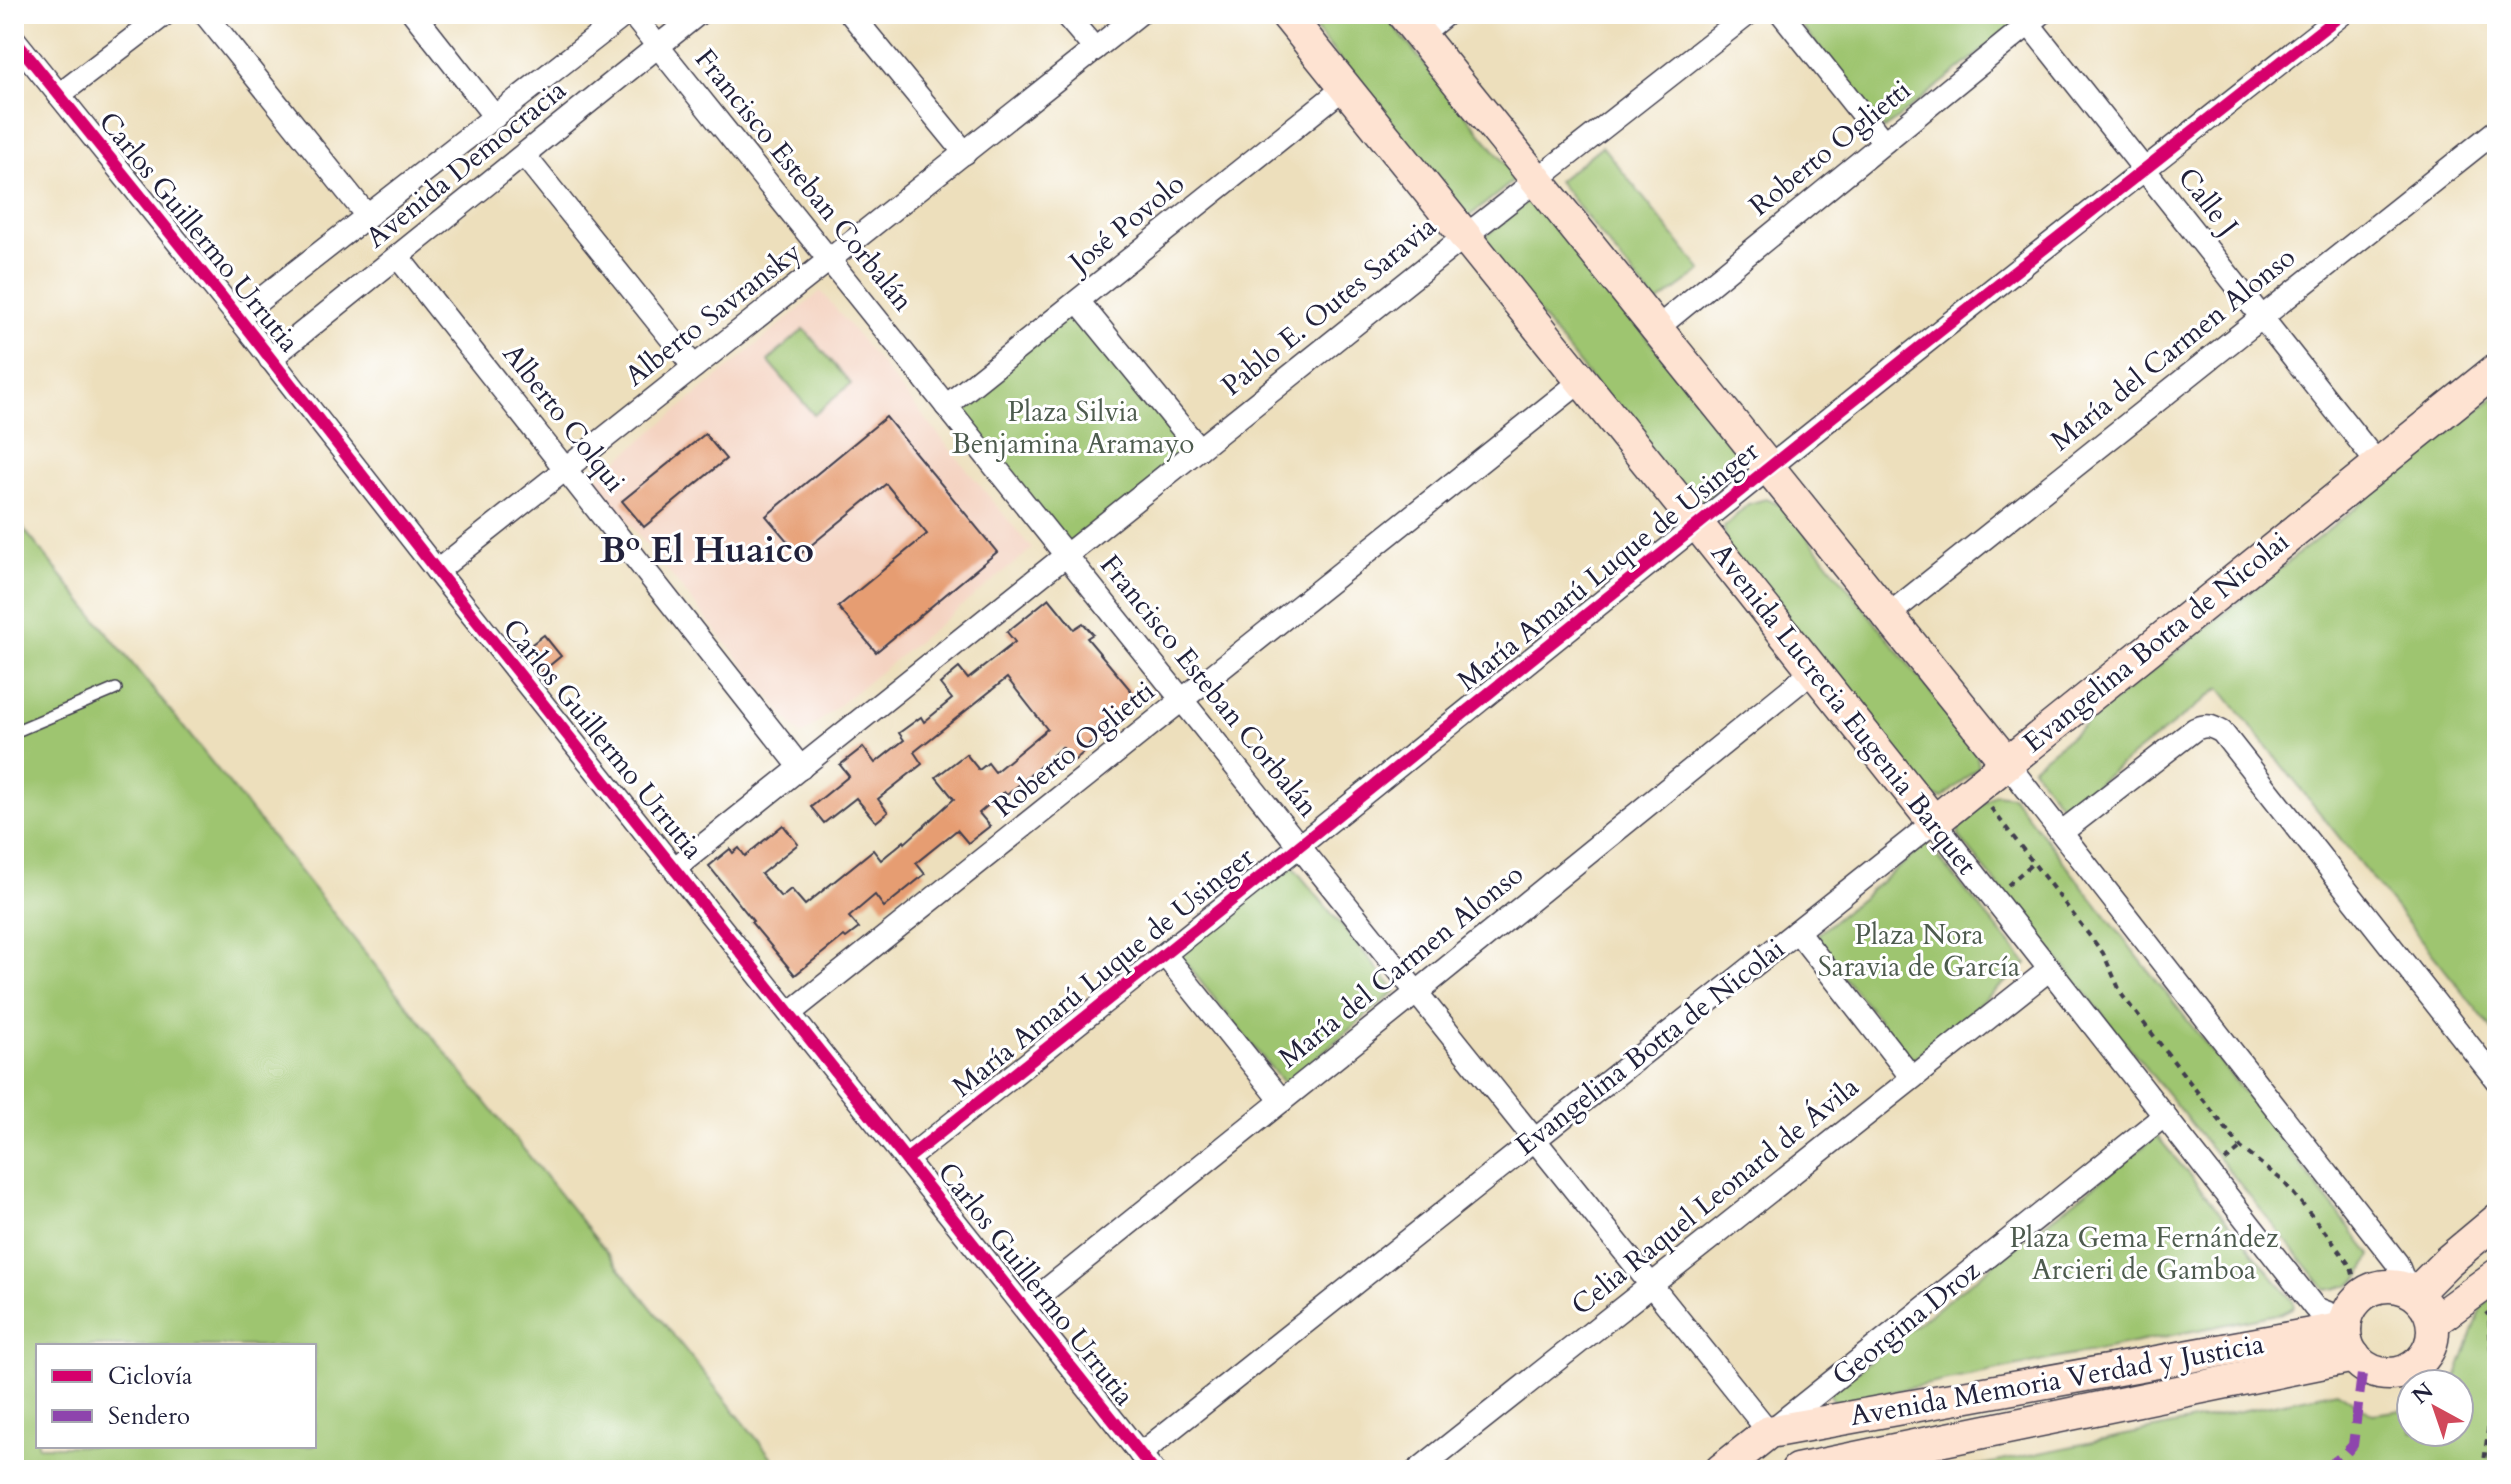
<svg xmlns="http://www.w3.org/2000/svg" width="2511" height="1484" viewBox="0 0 2511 1484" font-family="Cardo,serif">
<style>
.built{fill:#f4d3c1}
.green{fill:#9ec570;stroke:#607456;stroke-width:2;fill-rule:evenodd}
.building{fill:#e69d72}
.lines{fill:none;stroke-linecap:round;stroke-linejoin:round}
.lane-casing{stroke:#403e4e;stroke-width:14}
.street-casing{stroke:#403e4e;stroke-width:25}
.secondary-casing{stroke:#403e4e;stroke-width:35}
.path{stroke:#403e4e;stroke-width:4;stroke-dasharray:6 6;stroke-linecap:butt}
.lane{stroke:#fff;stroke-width:11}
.street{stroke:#fff;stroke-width:22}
.secondary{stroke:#fee3d2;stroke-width:32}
.quiet{stroke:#8e44ad;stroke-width:10;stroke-dasharray:20 10;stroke-linecap:butt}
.cycleway-casing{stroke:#fff;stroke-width:17}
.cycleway{stroke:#d6006c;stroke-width:12}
.labels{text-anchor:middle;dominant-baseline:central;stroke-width:6;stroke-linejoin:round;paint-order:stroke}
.street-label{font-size:28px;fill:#22223b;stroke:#fff}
.park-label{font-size:28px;fill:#4d5b4e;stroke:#fff}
.district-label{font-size:36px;font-weight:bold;fill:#22223b;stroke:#fff}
</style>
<rect width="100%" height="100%" fill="#fff"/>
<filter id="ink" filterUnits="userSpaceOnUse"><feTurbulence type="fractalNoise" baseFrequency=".0125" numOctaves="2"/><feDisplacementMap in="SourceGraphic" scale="16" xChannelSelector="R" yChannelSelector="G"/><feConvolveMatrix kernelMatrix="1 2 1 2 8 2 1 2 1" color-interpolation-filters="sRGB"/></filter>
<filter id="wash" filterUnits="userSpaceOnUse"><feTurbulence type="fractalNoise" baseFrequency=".006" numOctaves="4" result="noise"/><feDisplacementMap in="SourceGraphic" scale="32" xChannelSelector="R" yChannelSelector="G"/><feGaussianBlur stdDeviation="1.8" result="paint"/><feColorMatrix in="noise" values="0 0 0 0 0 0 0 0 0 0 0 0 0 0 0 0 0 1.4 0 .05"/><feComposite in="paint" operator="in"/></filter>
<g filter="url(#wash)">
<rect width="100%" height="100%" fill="#eddfbc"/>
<!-- built -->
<polygon class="built" points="821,291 1032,549 801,736 594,480"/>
<!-- green -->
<g class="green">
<polygon points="1304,14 1384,14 1517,178 1466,219"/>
<polygon points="1792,14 2012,14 2018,22 1884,129"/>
<polygon points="1602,146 1702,271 1656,304 1558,181"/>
<polygon points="1525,203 1545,207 1742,458 1741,471 1701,502 1689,502 1488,250 1486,236"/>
<polygon points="1078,301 1199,449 1066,555 946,406"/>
<polygon points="804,329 851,384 814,415 768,361"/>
<polygon points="2497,395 2497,1035 2220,688 2064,809 2032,767"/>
<polygon points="1766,499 1783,506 1975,748 1979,766 1943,798 1922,795 1726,550 1724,527 1748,504"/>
<path d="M14,517L782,1470H14ZM38,1346H314V1446H38Z"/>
<path d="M1995,794L2012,796L2371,1255C2359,1282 2356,1286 2326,1290L1958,836L1960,821Z"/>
<polygon points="1927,844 2027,964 1912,1060 1812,939"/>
<polygon points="1289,862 1396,991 1284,1084 1178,954"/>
<polygon points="2157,1136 2293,1301 2294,1307 2282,1313 1835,1403 1829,1393"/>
<polygon points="2497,1295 2497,1470 1958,1470 2337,1391 2373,1414 2411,1409 2411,1432 2459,1432 2459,1384 2450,1384 2458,1373 2482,1307"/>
</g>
<g id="blocks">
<!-- building -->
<g class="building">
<polygon points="886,417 997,552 876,652 838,607 927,534 886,484 799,555 766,516"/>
<polygon points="705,434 726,459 644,527 622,501"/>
<polygon points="1049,598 1074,629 1083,623 1093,634 1087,638 1138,699 1106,726 1109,729 1085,748 1086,750 1074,761 1062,747 1007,795 1004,792 979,813 990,826 968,843 957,830 916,863 925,874 884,907 875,895 849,917 859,928 846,938 844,936 795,975 751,922 753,921 709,866 730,849 733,853 739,848 745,856 783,825 798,844 761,874 781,897 791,889 805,905 873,850 881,860 904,841 905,843 954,799 936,777 966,754 979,770 988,763 995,772 1047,729 1007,678 914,752 922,764 878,799 888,812 876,822 856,798 824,823 811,807 849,776 840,765 863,747 875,763 904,740 899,733 921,717 924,722 952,699 940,684 959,668 968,679 1015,642 1007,632"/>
<polygon points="544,635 561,656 538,675 520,653"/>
</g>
</g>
</g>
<g filter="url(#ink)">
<use href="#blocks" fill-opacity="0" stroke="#403e4e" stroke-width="2"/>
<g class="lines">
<defs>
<polyline id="lane" points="14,732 116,689"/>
<g id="street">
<polyline points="205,14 368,217"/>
<polyline points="414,14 495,117"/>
<polyline points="632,14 1769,1432 2165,1115"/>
<polyline points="851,14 965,153"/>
<polyline points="1065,14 1095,49"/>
<polyline points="1782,14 1884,142"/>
<polyline points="2021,14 2378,464"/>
<polyline points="1420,35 1446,14"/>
<polyline points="14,39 238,317 437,571 1153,1470"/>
<polyline points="59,95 165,14"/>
<polyline points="524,155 694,367"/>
<polyline points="398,257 801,768"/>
<polyline points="1078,301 1199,449"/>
<polyline points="238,317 626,14"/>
<polyline points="1656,329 2041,14"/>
<polyline points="270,359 698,14"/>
<polyline points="946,406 1345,87"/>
<polyline points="437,571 1139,14"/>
<polyline points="1887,616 2497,130"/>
<polyline points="2006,762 2397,1263 2407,1289"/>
<path d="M2062,832L2195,729C2207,724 2211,726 2222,732L2497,1081"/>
<polyline points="675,868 1464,237 1748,14"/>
<polyline points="1797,931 1912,1078"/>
<polyline points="1165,955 1282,1101"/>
<polyline points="790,1013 1581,381"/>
<path d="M907,1159C1214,917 1516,670 1821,426C1994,287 2168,151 2342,14"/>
<polyline points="1025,1307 1416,993 1814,670"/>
<polyline points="1140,1454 1934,822 2315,1308 2346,1320"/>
<polyline points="1418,1470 2050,969"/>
</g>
<g id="secondary">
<polyline points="1286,14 1698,525 1934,822 2497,369"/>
<polyline points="1403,14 2006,762"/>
<circle cx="2389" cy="1330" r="44"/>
<polyline points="2415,1294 2448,1261 2497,1220"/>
<polyline points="2433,1322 2497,1275"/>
<polyline points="1721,1470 1769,1432 2345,1328"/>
<polyline points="1797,1470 2354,1356"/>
</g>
</defs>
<!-- lane casing -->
<use href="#lane" class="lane-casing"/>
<!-- street casing -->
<use href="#street" class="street-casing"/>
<!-- secondary casing -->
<use href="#secondary" class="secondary-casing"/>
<!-- path -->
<g class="path">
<polyline points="1991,808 2103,953 2122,995 2241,1148 2283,1181 2326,1233 2351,1267 2356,1286"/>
<polyline points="2008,885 2033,863"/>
<polyline points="2225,1161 2241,1148"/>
<polyline points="2483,1470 2493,1390 2489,1316 2486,1312"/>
</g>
<!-- lane -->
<use href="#lane" class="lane"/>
<!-- street -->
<use href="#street" class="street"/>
<!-- secondary -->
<use href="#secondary" class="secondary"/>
<!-- quiet -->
<polyline class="quiet" points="2323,1470 2345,1454 2353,1445 2363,1366"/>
<defs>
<g id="cycleway">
<polyline points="14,39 238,317 437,571 1153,1470"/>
<path d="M907,1159C1214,917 1516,670 1821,426C1994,287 2168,151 2342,14"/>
</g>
</defs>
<!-- cycleway casing -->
<use href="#cycleway" class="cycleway-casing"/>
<!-- cycleway -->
<use href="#cycleway" class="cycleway"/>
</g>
</g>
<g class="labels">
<!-- street labels -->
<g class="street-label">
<text transform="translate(1830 148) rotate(-39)">Roberto Oglietti</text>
<text transform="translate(466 164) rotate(-39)">Avenida Democracia</text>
<text transform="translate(804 180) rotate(51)">Francisco Esteban Corbalán</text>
<text transform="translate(2208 202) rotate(52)">Calle J</text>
<text transform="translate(1127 223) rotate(-39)">José Povolo</text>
<text transform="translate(199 232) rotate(51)">Carlos Guillermo Urrutia</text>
<text transform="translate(1329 306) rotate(-39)">Pablo E. Outes Saravia</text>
<text transform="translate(713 314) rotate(-38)">Alberto Savransky</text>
<text transform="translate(2173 349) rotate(-39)">María del Carmen Alonso</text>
<text transform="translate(564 418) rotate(52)">Alberto Colqui</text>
<text transform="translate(1608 566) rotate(-39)">María Amarú Luque de Usinger</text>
<text transform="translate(2156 642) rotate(-39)">Evangelina Botta de Nicolai</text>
<text transform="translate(1209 686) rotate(51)">Francisco Esteban Corbalán</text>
<text transform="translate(1844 709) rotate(52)">Avenida Lucrecia Eugenia Barquet</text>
<text transform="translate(603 739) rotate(51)">Carlos Guillermo Urrutia</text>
<text transform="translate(1074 749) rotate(-39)">Roberto Oglietti</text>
<text transform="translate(1401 966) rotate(-39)">María del Carmen Alonso</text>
<text transform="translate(1103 972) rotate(-39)">María Amarú Luque de Usinger</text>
<text transform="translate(1650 1047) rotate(-38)">Evangelina Botta de Nicolai</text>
<text transform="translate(1715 1196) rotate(-39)">Celia Raquel Leonard de Ávila</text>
<text transform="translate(1036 1284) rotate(52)">Carlos Guillermo Urrutia</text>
<text transform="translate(1906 1323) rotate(-39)">Georgina Droz</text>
<text transform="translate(2057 1380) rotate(-10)">Avenida Memoria Verdad y Justicia</text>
</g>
<!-- park labels -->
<g class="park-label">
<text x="1073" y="412">Plaza Silvia<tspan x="1073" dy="32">Benjamina Aramayo</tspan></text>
<text x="1919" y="935">Plaza Nora<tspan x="1919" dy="32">Saravia de García</tspan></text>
<text x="2144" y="1238">Plaza Gema Fernández<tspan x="2144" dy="32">Arcieri de Gamboa</tspan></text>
</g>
<!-- district labels -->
<g class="district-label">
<text x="707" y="550">Bº El Huaico</text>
</g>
</g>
<!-- margin -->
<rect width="2511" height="1484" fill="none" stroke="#fff" stroke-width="48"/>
<!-- legend -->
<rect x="36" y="1344" width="280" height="104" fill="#ffffff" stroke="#a7a7b1" stroke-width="2"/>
<rect x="52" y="1370" width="40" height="12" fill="#d6006c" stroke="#a7a7b1" stroke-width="2"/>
<text x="108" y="1384" font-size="24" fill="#22223b">Ciclovía</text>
<rect x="52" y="1410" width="40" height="12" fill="#8e44ad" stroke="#a7a7b1" stroke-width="2"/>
<text x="108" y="1424" font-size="24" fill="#22223b">Sendero</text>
<!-- north arrow -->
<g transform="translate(2435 1408) rotate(320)"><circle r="38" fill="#ffffff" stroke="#a7a7b1" stroke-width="2"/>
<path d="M0-6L14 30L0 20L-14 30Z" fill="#d1495b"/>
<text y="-12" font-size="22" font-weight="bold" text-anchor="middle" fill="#22223b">N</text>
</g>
</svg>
